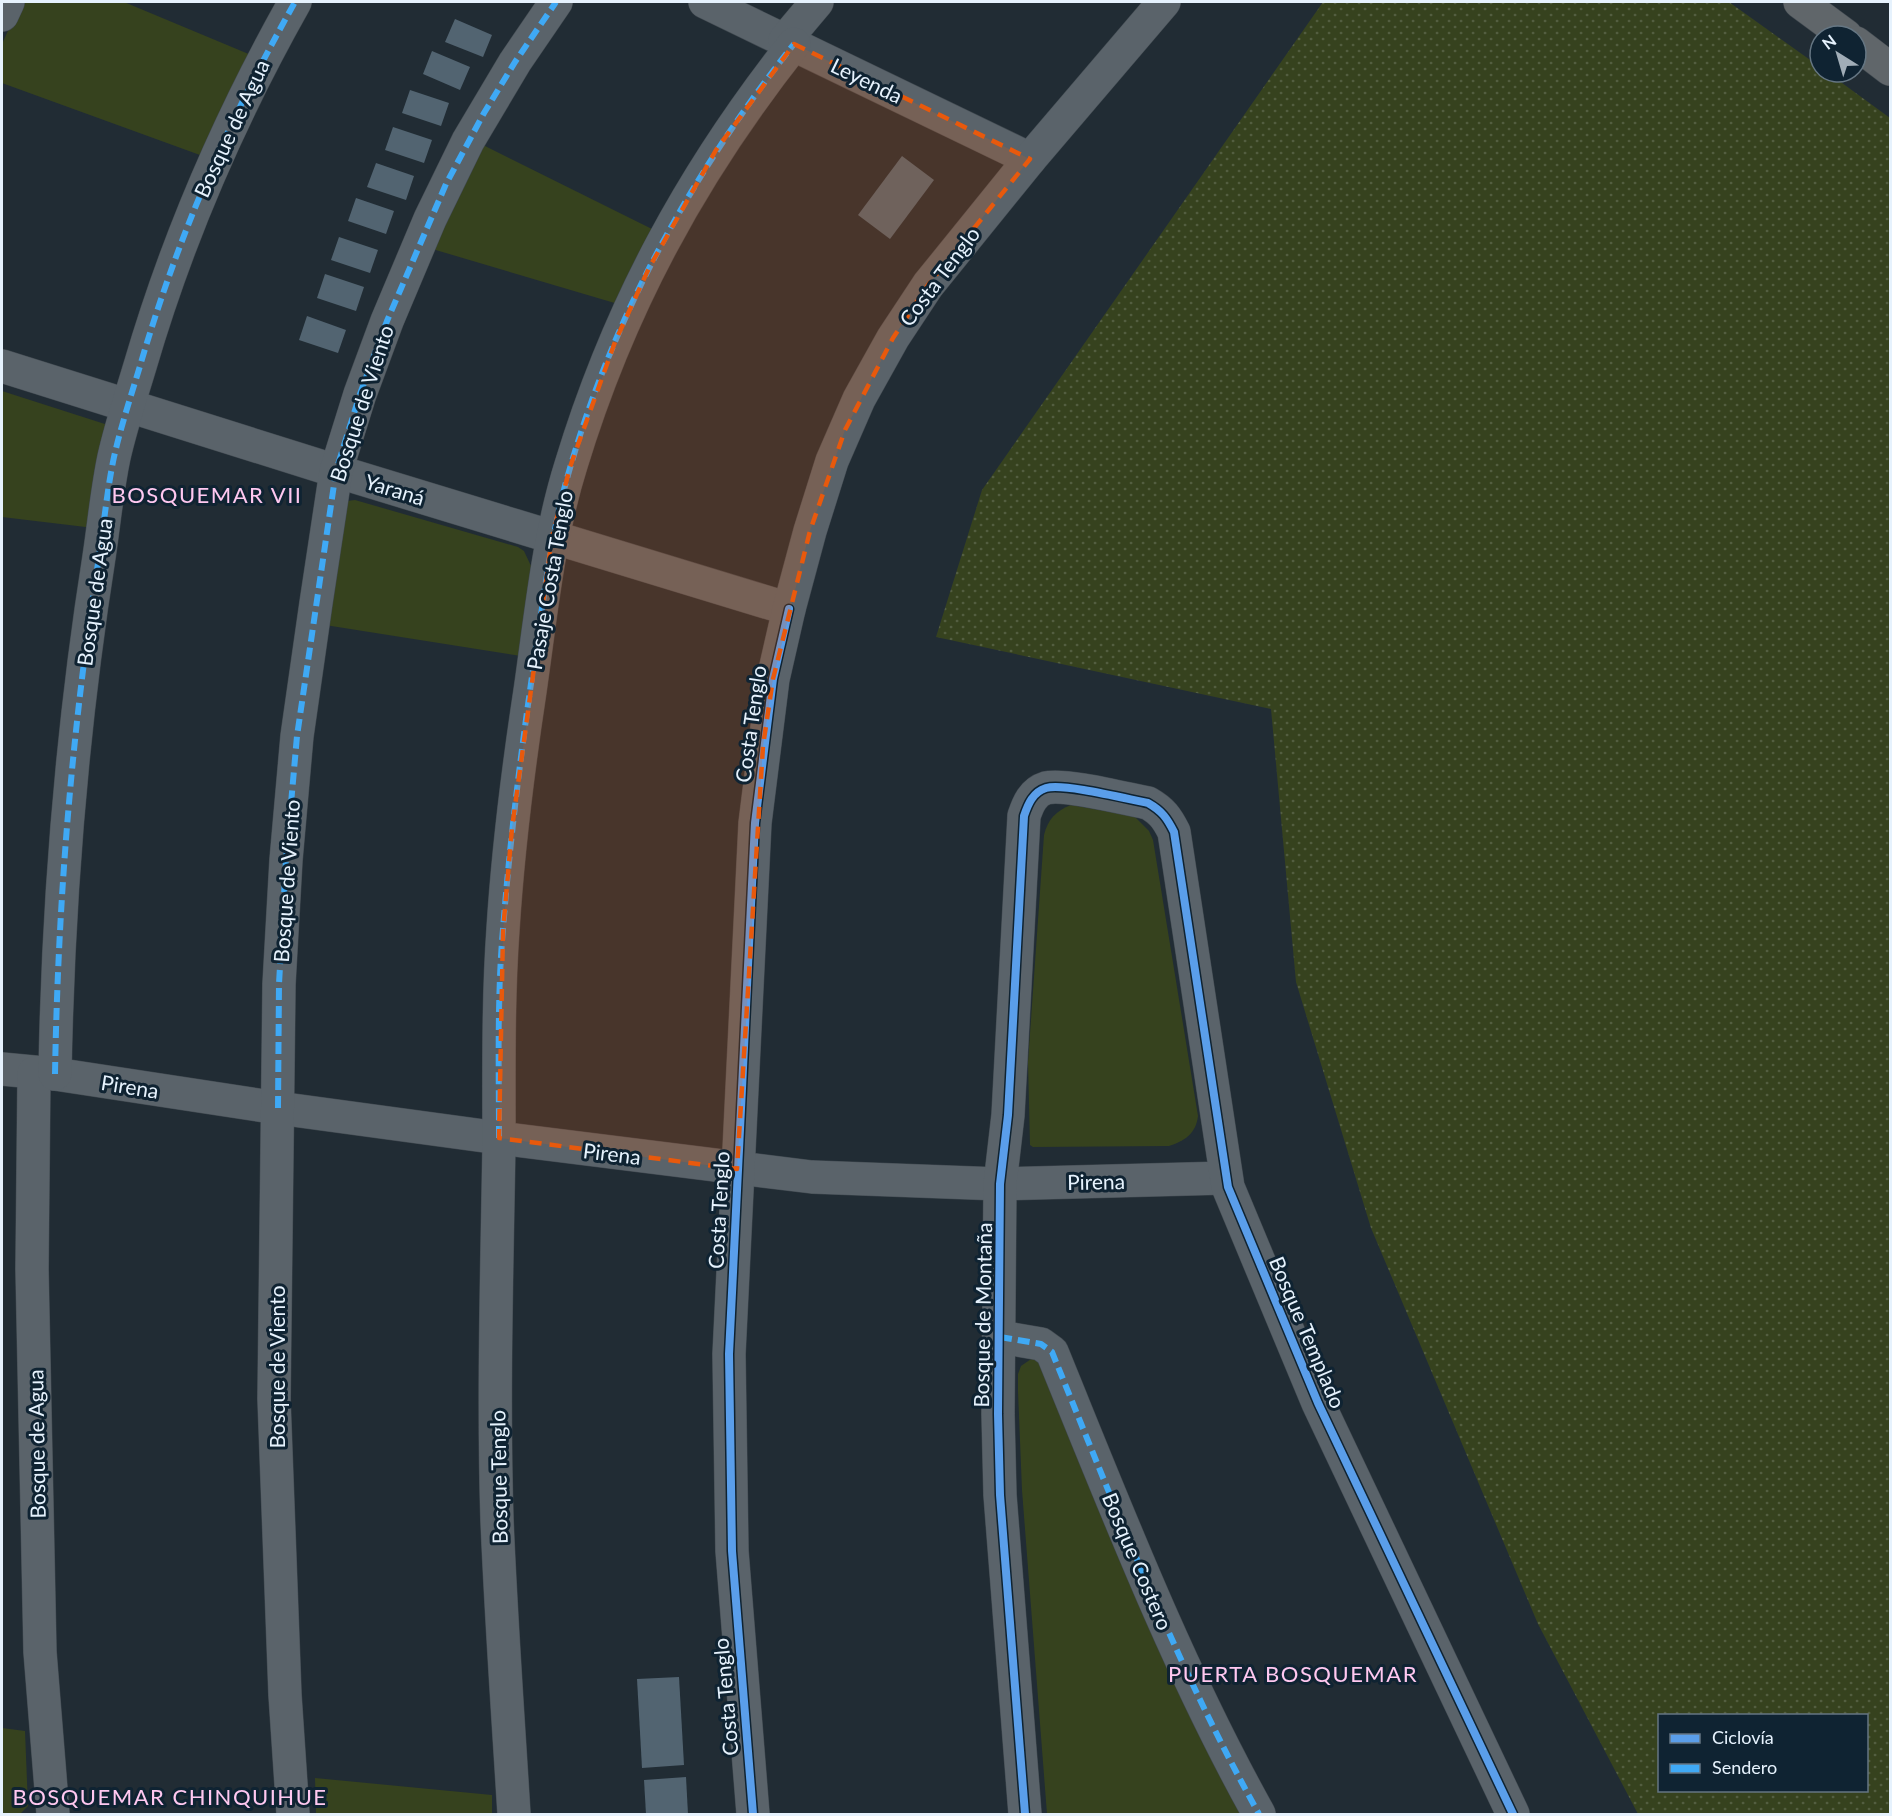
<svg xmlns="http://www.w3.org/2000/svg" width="1892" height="1816" viewBox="0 0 1892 1816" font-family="Lato,sans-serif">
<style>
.grass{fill:url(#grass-dots);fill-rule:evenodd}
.green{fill:#36421e}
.building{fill:#526471}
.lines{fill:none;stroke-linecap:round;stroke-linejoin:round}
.street-casing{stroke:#404950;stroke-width:34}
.secondary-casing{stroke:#404950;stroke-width:34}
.street{stroke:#5a636a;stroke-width:33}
.secondary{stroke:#60666a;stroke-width:33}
.quiet{stroke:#3fa9f5;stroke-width:6;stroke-dasharray:12 6;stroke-linecap:butt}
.cycleway-casing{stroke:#0f2332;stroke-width:11}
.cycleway{stroke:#5a9eea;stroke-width:8}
.marked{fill:#e8590c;fill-opacity:0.2;stroke:#e8590c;stroke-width:4.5;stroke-dasharray:12 8;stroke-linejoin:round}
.labels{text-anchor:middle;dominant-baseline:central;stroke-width:6;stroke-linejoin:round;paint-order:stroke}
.street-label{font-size:21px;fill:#e6f2fd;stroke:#0f2332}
.neighbourhood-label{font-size:22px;letter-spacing:1.5px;fill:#ffc8f0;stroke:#0f2332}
</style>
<defs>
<pattern id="grass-dots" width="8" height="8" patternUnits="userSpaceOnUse" patternTransform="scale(1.5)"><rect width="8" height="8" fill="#36421e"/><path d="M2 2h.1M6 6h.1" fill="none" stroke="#535e40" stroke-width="1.8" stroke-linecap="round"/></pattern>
</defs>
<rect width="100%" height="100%" fill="#212c34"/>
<!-- grass -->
<path class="grass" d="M1323,2H1729L1820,67V72H1827L1890,118V1814H1638L1538,1624L1371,1228L1296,982L1271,709L936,637L982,490ZM1660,1716H1866V1790H1660Z"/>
<!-- green -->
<g class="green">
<polygon points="21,2 124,2 251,55 200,155 2,83 2,44"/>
<polygon points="481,144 654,230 618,304 429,248"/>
<polygon points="2,391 108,425 94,528 2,517"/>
<polygon points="355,500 518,547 524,551 531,566 521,656 325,625 347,501"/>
<path d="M1071,805L1134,816L1149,831L1153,840L1198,1116C1196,1133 1185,1141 1169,1146L1033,1147L1030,1145L1028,1062L1044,835C1048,819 1056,811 1071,805Z"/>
<polygon points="1034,1357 1041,1357 1245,1814 1047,1814 1022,1490 1018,1391 1018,1374 1021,1366"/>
<polygon points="2,1728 25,1731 28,1806 20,1814 2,1814"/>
<polygon points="315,1778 492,1795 492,1814 316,1814"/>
</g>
<!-- building -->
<g class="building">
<polygon points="455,19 492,35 483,57 445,42"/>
<polygon points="432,51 470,67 460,90 423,74"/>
<polygon points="410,90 449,103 441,126 402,113"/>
<polygon points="393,127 432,140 424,163 385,150"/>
<polygon points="902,156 934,180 890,239 858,215"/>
<polygon points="376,163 414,176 406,200 367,187"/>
<polygon points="356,198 394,211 386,234 348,221"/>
<polygon points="339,237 378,250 370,273 331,260"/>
<polygon points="325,274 364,287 356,311 317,298"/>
<polygon points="307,316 346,330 338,353 299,340"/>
<polygon points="679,1677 684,1765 642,1768 637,1679"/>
<polygon points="686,1777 688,1814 646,1814 644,1780"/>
</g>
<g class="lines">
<defs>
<g id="street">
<polyline points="705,2 1030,159"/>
<polyline points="2,15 8,2"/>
<polyline points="785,40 817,2"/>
<polyline points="2,366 336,471 789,609"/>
<polyline points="2,1069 55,1074 278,1108 499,1138 812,1177 1000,1184 1226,1178"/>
<polyline points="34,1073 32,1269 40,1652 53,1814"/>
<path d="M55,1074C58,900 72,728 99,557C104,524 107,490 114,457C121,426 131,396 140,366C178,236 229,119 295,2"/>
<path d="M1000,1337L1041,1344L1052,1352C1116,1509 1177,1667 1259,1814"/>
<polyline points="293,1814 285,1695 274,1399 279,984 286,860 297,736 316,603 336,471 360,394 387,321 430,219 468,141 515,62 556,2"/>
<path d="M514,1814C508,1716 501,1618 497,1520C493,1394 497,1268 499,1142C499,1071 498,1000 503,929C508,850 518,770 530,691C541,615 548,538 571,465C619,307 692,173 794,44"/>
<polyline points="753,1814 732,1551 729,1354 755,823 773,679 789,609 810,531 832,461 859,399 893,338 928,285 1030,159 1164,2"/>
<path d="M1025,1814L1000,1495L998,1414L1000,1184L1008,1115L1024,816C1028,804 1033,792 1046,788C1064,783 1127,799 1148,803C1162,811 1167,818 1174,832L1228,1187L1318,1403L1513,1814"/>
</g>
<g id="secondary">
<polyline points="1800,2 1846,36"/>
<polyline points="1856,43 1890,69"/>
</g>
</defs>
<!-- street casing -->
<use href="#street" class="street-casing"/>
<!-- secondary casing -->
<use href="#secondary" class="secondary-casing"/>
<!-- street -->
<use href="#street" class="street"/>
<!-- secondary -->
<use href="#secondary" class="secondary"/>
<!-- quiet -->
<g class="quiet">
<path d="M55,1074C58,900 72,728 99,557C104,524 107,490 114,457C121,426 131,396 140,366C178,236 229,119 295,2"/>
<polyline points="278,1108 279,984 286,860 297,736 336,471 360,394 387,321 446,184 484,113 515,62 556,2"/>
<path d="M499,1138C499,1069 497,998 503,929C510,840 521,751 534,663C544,597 551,532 570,468C615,312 694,170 794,44"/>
<path d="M1000,1337L1041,1344L1052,1352C1116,1509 1177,1667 1259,1814"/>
</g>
<defs>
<g id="cycleway">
<polyline points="753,1814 732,1551 729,1354 755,823 773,679 789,609"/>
<path d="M1025,1814L1000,1495L998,1414L1000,1184L1008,1115L1024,816C1028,804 1033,792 1046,788C1064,783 1127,799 1148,803C1162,811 1167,818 1174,832L1228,1187L1318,1403L1513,1814"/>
</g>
</defs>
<!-- cycleway casing -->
<use href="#cycleway" class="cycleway-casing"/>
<!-- cycleway -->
<use href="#cycleway" class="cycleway"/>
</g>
<!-- marked area -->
<path class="marked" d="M794,44L1030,159L928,285L893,338L845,430L810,531L773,679L763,746L737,1169L499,1138L503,931L512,828L552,537L570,467L615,342L649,268L716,150Z"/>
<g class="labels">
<!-- street labels -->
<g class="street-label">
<text transform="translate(867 80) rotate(26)">Leyenda</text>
<text transform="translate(231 128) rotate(-65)">Bosque de Agua</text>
<text transform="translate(939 276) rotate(-53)">Costa Tenglo</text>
<text transform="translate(361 403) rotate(-72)">Bosque de Viento</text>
<text transform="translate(395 489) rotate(17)">Yaraná</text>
<text transform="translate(549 580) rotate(-80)">Pasaje Costa Tenglo</text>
<text transform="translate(94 592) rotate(-82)">Bosque de Agua</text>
<text transform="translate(750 724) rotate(-82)">Costa Tenglo</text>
<text transform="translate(286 881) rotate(-86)">Bosque de Viento</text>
<text transform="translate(130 1086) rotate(9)">Pirena</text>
<text transform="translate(612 1153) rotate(7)">Pirena</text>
<text transform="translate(1096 1181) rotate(-1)">Pirena</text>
<text transform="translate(718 1210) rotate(-87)">Costa Tenglo</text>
<text transform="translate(982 1315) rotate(-89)">Bosque de Montaña</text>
<text transform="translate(1308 1332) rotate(67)">Bosque Templado</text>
<text transform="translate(276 1367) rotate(-90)">Bosque de Viento</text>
<text transform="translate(36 1444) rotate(-91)">Bosque de Agua</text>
<text transform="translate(498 1477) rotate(-91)">Bosque Tenglo</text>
<text transform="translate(1138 1561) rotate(67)">Bosque Costero</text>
<text transform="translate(725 1697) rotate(-95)">Costa Tenglo</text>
</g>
<!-- neighbourhood labels -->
<g class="neighbourhood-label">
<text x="207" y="494">BOSQUEMAR VII</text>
<text x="1293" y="1673">PUERTA BOSQUEMAR</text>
<text x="170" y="1796">BOSQUEMAR CHINQUIHUE</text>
</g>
</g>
<!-- border -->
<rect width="1892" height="1816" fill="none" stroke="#e6f2fd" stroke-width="6"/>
<!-- legend -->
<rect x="1658" y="1714" width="210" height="78" fill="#0f2332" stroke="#657683" stroke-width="1.5"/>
<rect x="1670" y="1734" width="30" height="9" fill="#5a9eea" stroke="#657683" stroke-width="1.5"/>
<text x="1712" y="1744" font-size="18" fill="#e6f2fd">Ciclovía</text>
<rect x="1670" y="1764" width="30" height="9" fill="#3fa9f5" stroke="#657683" stroke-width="1.5"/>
<text x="1712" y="1774" font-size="18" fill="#e6f2fd">Sendero</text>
<!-- north arrow -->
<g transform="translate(1838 54) rotate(323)"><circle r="28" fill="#0f2332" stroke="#657683" stroke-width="1.5"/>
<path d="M0-4.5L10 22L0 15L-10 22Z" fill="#a1adb7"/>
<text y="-9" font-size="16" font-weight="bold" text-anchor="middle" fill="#e6f2fd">N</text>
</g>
</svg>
